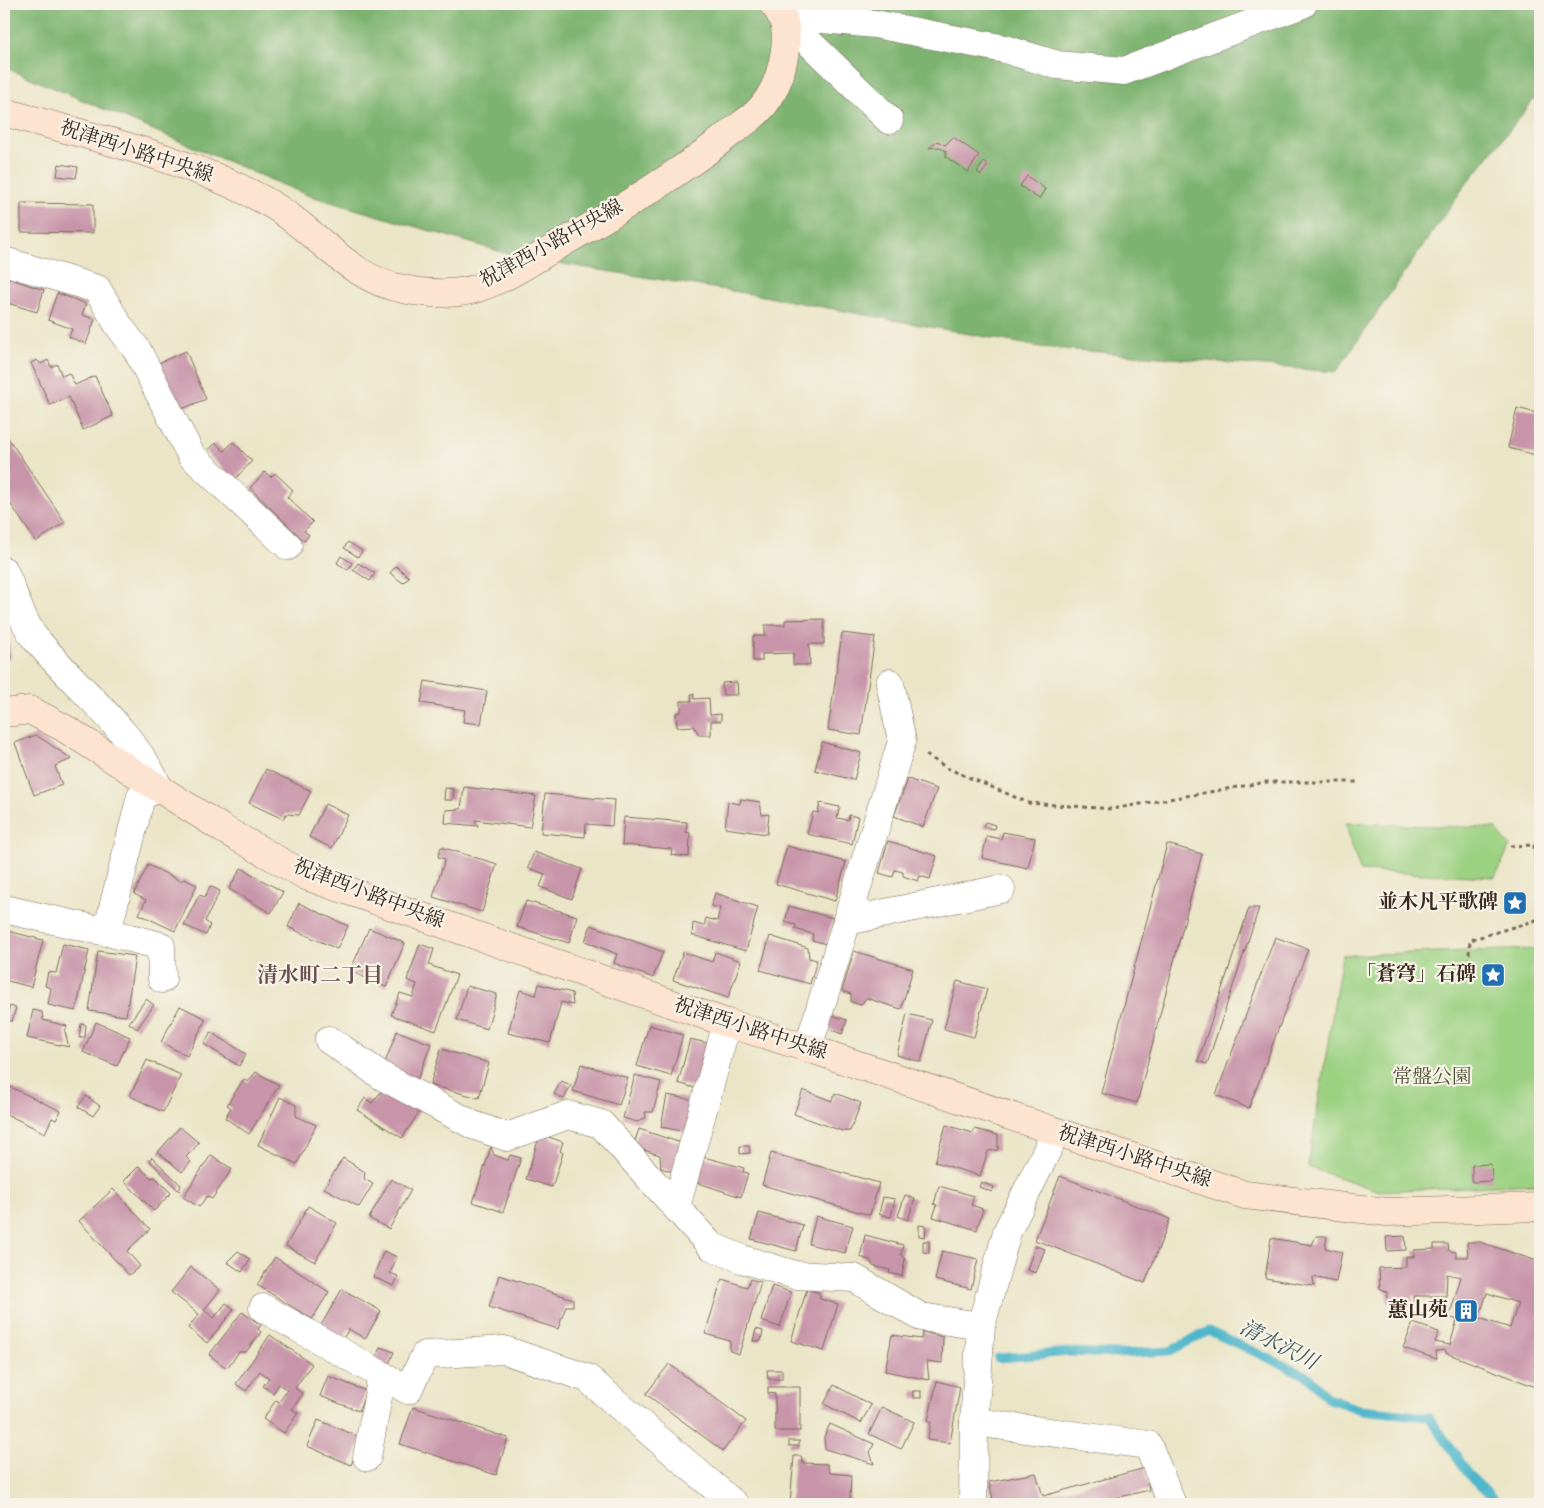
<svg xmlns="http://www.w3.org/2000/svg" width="1544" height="1508" viewBox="0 0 1544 1508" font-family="'Sorts Mill Goudy','Noto Serif JP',serif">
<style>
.green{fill:#9cd182;stroke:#6c7e50}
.forest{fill:#7db370;stroke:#5c6e47}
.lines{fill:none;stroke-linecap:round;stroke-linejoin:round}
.stream{stroke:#4db6cb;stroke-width:9}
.building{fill:#c794a9;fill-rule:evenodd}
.minor-casing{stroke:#796b59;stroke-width:29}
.secondary-casing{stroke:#796b59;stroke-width:29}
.path{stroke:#796b59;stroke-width:3;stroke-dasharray:4 4;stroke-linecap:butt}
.minor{stroke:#fff;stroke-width:28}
.secondary{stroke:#fde4d0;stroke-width:28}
.labels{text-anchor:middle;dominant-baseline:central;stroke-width:4.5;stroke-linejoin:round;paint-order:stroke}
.street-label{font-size:20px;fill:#3b2a1e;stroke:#f7f3e8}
.poi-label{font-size:20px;font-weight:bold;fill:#3b2a1e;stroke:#f7f3e8;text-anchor:end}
.park-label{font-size:20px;fill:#535437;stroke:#f7f3e8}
.neighbourhood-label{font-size:21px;font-weight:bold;fill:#6c4f4f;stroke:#f7f3e8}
.water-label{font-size:21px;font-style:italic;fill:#415b5b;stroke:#f7f3e8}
</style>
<rect width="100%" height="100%" fill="#f7f3e8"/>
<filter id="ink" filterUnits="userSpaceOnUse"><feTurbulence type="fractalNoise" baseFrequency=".02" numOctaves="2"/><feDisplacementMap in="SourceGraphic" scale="10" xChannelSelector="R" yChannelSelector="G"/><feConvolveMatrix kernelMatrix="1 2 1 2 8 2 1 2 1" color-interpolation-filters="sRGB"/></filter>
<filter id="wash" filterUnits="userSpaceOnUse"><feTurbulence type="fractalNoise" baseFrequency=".0096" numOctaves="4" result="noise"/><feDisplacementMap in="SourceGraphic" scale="20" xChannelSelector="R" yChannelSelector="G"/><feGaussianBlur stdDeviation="1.12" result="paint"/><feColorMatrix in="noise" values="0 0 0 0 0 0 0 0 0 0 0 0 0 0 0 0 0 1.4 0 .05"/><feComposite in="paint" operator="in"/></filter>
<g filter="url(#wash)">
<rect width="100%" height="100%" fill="#ebe5c7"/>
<!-- green -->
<g class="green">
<polygon points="1345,823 1495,828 1510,846 1495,877 1360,871"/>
<polygon points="1540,949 1540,1184 1379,1191 1308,1167 1342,955"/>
</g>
<!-- forest -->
<polygon class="forest" points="4,4 1540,4 1540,92 1460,192 1336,372 1040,347 763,296 519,257 307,195 4,67"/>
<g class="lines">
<!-- stream -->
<polyline class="stream" points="998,1358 1070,1352 1118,1354 1170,1351 1209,1331 1309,1377 1327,1398 1361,1410 1429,1417 1471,1477 1499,1504"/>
</g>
<g id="blocks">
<!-- building -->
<g class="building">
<polygon points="953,137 979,155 968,172 946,157 946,151 939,147 929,148 937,141 945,145"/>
<polygon points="984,162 988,165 981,175 977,172"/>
<polygon points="59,164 78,167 76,178 57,176"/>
<polygon points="1027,176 1045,189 1039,199 1020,186"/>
<polygon points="21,203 93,204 93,233 21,232"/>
<polygon points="4,277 44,290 37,312 4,302"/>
<polygon points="57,293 86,304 82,315 95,319 86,344 69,337 72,329 48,320"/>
<polygon points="186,351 206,399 177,411 156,364"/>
<polygon points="37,360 41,364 48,360 51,367 57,364 62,376 69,373 75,385 95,376 113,416 83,430 69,397 50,405 31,363"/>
<polygon points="1517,408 1540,414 1540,438 1536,455 1508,448"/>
<polygon points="4,432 65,522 36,542 4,494"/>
<polygon points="233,442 252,461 234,480 206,452 216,443 224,451"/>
<polygon points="265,472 271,477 275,473 293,490 287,497 313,522 304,531 309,535 304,541 250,488"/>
<polygon points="348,542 362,551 358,557 344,548"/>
<polygon points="341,556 352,563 348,570 337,563"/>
<polygon points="358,563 375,573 370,581 353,570"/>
<polygon points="396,566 409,577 403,583 390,573"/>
<polygon points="824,619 824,644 809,644 810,665 793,665 793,653 762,654 762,661 753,661 753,636 765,636 765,625 785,625 785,620"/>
<polygon points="6,625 11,658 4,660 4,626"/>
<polygon points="842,633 875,637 861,735 828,730"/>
<polygon points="425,681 487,691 481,724 463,722 465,710 421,703"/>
<polygon points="737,682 738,695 723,695 722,683"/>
<polygon points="691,694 694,694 694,699 709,698 710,715 721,714 721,721 711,721 711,735 699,735 694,726 677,727 676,713 681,712 681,701 692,701"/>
<polygon points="36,735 72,759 55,766 62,785 34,795 15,743"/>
<polygon points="822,742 861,753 854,780 815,770"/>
<polygon points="266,769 311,791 299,815 286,814 283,819 249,803"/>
<polygon points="908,779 937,789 923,827 894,816"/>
<polygon points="464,787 536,796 530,827 475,820 478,826 445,823 446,810 461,809"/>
<polygon points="445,788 454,789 453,800 444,800"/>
<polygon points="545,794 614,800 612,826 586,824 585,837 541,833"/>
<polygon points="741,799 760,802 762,815 769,814 767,834 725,828 728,802 740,804"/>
<polygon points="820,803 840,807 837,818 848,820 849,815 858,817 852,844 807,834 813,812 818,813"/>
<polygon points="325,804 348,815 332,848 309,837"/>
<polygon points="624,817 687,822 686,832 690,833 689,857 671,855 672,849 622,845"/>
<polygon points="985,822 995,825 994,829 983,827"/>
<polygon points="1003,832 1035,838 1028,868 982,858 987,836 1001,839"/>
<polygon points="888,841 937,856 930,879 920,876 918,881 903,876 903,872 895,870 893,877 879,873"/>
<polygon points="1167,844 1202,854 1137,1103 1101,1093"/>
<polygon points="787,846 846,862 835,901 776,884"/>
<polygon points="441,847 497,864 482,912 433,897 445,859 438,857"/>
<polygon points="534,852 582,869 572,899 540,887 545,874 528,868"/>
<polygon points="148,865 181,881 184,879 197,885 175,931 139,914 146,900 134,894"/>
<polygon points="241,868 283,892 271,913 229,889"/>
<polygon points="210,886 220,891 205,921 210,925 206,935 184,925 199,895 205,897"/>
<polygon points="715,893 758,907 746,951 692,935 693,923 704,926 706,918 717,921 720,908 711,906"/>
<polygon points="526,901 577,916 569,943 517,927"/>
<polygon points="299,903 348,926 337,949 288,927"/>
<polygon points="789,906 833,918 826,944 812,940 813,934 795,929 796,925 785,922"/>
<polygon points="1249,908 1259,908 1207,1064 1198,1061"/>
<polygon points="591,925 663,952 653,978 614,963 617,954 585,941"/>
<polygon points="369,928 405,943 386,987 350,971"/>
<polygon points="8,931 43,940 31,987 4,980 4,950"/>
<polygon points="770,936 808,948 809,958 817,960 810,984 760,970"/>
<polygon points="1275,937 1308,949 1249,1108 1216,1095"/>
<polygon points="63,944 89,950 76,1011 48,1005 51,988 45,986 48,972 56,973"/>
<polygon points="420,944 434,949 429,965 457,975 436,1031 391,1015 400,993 413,997 417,984 407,980"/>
<polygon points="98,951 135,956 126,1016 89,1011"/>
<polygon points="854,951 913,969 901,1009 866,998 861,1005 851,1002 851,994 842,991"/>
<polygon points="683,952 712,962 715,952 741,961 728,998 673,980"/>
<polygon points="957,981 987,989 974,1037 944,1029"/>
<polygon points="539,984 572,993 573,1005 561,1002 550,1043 508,1033 520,990 536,995"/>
<polygon points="467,986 497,994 487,1029 457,1020"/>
<polygon points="146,999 154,1005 137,1029 129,1023"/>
<polygon points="10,1006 16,1008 12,1021 5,1022"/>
<polygon points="180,1006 206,1019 187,1056 161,1042"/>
<polygon points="33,1010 42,1012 43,1020 67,1026 65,1032 69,1047 27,1038"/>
<polygon points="825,1013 847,1020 842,1034 821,1026"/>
<polygon points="907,1014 932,1020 921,1062 897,1055"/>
<polygon points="96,1022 130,1037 117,1066 83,1052"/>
<polygon points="81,1024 86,1025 85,1037 79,1038"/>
<polygon points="649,1025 683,1035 671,1076 637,1066"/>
<polygon points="397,1031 431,1044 417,1081 383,1068"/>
<polygon points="211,1032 246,1054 239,1066 204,1044"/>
<polygon points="690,1039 707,1043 695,1088 678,1083"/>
<polygon points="441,1049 489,1063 479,1098 430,1085"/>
<polygon points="147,1060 181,1075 163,1112 130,1096"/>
<polygon points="581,1064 628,1078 619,1105 573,1091"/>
<polygon points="256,1072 279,1085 249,1134 225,1118 231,1108 227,1105 244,1079 248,1082"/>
<polygon points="635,1075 661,1082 653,1112 645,1112 646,1118 637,1122 623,1118"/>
<polygon points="561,1081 571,1085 564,1099 554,1094"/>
<polygon points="4,1084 61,1111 56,1120 52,1118 45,1133 4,1113"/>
<polygon points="384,1088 421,1109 402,1138 357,1110 365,1098 372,1103"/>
<polygon points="803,1090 832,1101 835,1093 861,1103 850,1131 842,1131 794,1114"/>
<polygon points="667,1095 693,1100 687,1132 661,1127"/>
<polygon points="86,1096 100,1106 93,1116 78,1107"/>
<polygon points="280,1097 296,1105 296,1116 316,1125 297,1164 258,1145"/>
<polygon points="946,1125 973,1133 975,1129 998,1135 998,1150 988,1151 980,1176 935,1162"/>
<polygon points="180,1127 199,1143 186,1157 191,1162 182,1172 158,1152"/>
<polygon points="639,1129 681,1143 673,1172 661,1168 660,1155 633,1147"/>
<polygon points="540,1134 563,1142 560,1151 563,1153 552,1187 526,1179"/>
<polygon points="740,1146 749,1146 750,1153 740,1154"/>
<polygon points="491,1147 494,1155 508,1160 510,1155 521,1158 503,1212 473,1202"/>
<polygon points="771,1153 879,1183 870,1215 762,1185"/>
<polygon points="211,1155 232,1169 212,1199 207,1196 199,1207 183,1197"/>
<polygon points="700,1156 744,1168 743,1172 748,1173 741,1197 692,1181"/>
<polygon points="152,1157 181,1185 179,1191 149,1160"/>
<polygon points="343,1158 365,1172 364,1179 373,1184 359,1207 324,1188"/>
<polygon points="1491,1164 1492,1181 1472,1182 1472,1165"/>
<polygon points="139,1166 151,1178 155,1177 171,1193 154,1211 124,1181"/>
<polygon points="1060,1176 1170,1219 1145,1283 1035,1240"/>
<polygon points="391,1179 411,1190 389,1229 369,1218"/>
<polygon points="981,1182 994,1187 992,1192 979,1187"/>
<polygon points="939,1186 974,1196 971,1205 983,1209 977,1230 933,1217 937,1205 934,1204"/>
<polygon points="113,1189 150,1229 127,1251 140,1266 129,1275 79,1221"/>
<polygon points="905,1195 915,1199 908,1220 898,1216"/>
<polygon points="883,1197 895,1199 891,1217 879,1214"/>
<polygon points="308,1206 337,1223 315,1262 286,1246"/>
<polygon points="759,1213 803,1225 796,1251 751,1239"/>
<polygon points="816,1216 853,1226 845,1253 809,1244"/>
<polygon points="919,1225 926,1226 925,1237 919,1236"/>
<polygon points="865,1235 903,1245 901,1255 905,1259 902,1276 889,1273 890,1270 873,1266 870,1260 860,1257"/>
<polygon points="1316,1236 1327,1236 1325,1248 1342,1252 1336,1282 1313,1277 1314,1286 1265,1278 1271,1238 1312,1245"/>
<polygon points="1405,1236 1406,1250 1387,1251 1386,1237"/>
<polygon points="923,1241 929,1241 929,1253 923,1252"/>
<path d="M1467,1242H1480L1540,1262V1364L1536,1387L1446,1353L1445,1350L1436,1351L1437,1359L1403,1348L1413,1323L1439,1332L1435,1342L1450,1345L1457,1320L1449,1317L1461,1277L1447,1274L1446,1296H1413L1414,1304L1387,1303V1292L1380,1288L1379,1268L1406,1267V1257H1414V1250L1434,1249V1244H1448L1449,1251L1456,1252V1257H1468ZM1487,1293L1518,1303L1510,1328L1479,1318Z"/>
<polygon points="1035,1246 1045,1249 1036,1273 1027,1270"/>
<polygon points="238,1251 250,1259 242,1272 227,1262"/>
<polygon points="384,1251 397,1257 390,1273 398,1276 394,1286 373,1277"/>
<polygon points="942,1251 978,1259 971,1289 935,1280"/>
<polygon points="275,1257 329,1292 312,1319 257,1285"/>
<polygon points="191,1267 220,1290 204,1310 214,1318 226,1303 234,1309 207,1343 188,1328 199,1314 171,1292"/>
<polygon points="499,1275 573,1299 573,1306 566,1306 558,1329 489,1307"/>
<polygon points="722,1279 747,1287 750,1279 761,1282 739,1354 730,1351 730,1341 705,1334"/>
<polygon points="772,1286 791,1292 780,1327 761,1321"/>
<polygon points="342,1289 381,1311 365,1339 349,1329 342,1340 320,1327"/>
<polygon points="807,1289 819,1293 820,1299 838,1304 824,1351 791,1341"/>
<polygon points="242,1312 261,1325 258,1329 261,1332 246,1352 239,1352 227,1368 209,1355"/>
<polygon points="756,1329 763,1331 761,1341 753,1341"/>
<polygon points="923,1332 943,1337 942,1363 927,1361 929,1380 885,1371 892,1335 921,1339"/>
<polygon points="270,1335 312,1364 295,1388 303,1394 292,1409 298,1413 284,1433 263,1419 276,1400 279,1402 287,1390 279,1384 273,1393 263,1386 269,1378 260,1371 246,1391 236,1384"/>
<polygon points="380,1347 394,1352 388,1366 375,1361"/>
<polygon points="669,1364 746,1421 723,1451 646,1394"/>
<polygon points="767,1370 782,1370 782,1379 768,1379"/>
<polygon points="328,1376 366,1391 359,1411 320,1396"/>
<polygon points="937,1381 960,1387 950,1443 927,1440 931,1423 928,1421"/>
<polygon points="834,1385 871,1405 861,1423 824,1404"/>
<polygon points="768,1387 800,1387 800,1431 775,1431 775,1394 768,1393"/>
<rect x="913" y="1391" width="8" height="7"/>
<polygon points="413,1407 508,1438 496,1475 400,1444"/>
<polygon points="882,1407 914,1422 901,1449 869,1434"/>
<polygon points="318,1420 362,1438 351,1465 307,1446"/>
<polygon points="830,1424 874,1444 870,1452 874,1464 825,1449 824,1437"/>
<rect x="789" y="1441" width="10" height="5"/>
<polygon points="794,1456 801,1456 803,1463 827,1464 830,1473 851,1475 850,1500 854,1500 855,1504 790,1504"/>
<polygon points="1145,1468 1149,1490 1090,1504 994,1504 989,1482 1036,1473 1043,1496"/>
</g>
</g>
</g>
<g filter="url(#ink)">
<use href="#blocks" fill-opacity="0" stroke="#796b59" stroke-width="1"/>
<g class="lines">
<defs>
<g id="minor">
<polyline points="781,15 875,24 1005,49 1057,65 1124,71 1303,4"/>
<polyline points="781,15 889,120"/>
<polyline points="4,261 97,289 119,326 137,350 191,455 288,546"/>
<path d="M4,571C12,589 23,624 35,638C76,688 131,728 159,788L141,796L107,932L4,909"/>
<polyline points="847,921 1001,889"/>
<polyline points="107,932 161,946 162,979"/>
<polyline points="329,1040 382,1076 473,1125 507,1137 568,1115 601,1124 711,1246 742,1259 795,1275 854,1278 921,1317 981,1326"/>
<polyline points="808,1048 902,741 890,683"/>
<polyline points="676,1207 727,1023"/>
<polyline points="263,1308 408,1390 425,1355 504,1350 587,1378 734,1504"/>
<polyline points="974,1422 1148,1445 1172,1504"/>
<polyline points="367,1457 382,1375"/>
<polyline points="973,1504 974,1422 981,1326 1007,1232 1056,1132"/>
</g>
<g id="secondary">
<path d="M4,112C90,137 197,160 274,206C317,232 351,280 403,289C427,294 452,295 475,289C504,280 532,261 557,246C616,212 674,177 728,135C739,126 753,118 762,107C780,87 792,42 782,15C780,11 775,7 773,4"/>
<polyline points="4,713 30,710 64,728 223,829 306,876 727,1023 808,1048 1245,1195 1387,1212 1540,1207"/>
</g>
</defs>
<!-- minor casing -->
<use href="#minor" class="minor-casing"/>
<!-- secondary casing -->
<use href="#secondary" class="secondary-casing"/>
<!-- path -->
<g class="path">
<polyline points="926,755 949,769 1029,803 1112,809 1266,782 1360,782"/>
<polyline points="1510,846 1534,845 1540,918"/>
<polyline points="1468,970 1470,940 1540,919"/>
</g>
<!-- minor -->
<use href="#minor" class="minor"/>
<!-- secondary -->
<use href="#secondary" class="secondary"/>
</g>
</g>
<!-- icons -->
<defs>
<symbol id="sight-square" viewBox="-11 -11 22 22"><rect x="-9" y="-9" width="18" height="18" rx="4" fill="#1f6fb2" stroke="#f7f3e8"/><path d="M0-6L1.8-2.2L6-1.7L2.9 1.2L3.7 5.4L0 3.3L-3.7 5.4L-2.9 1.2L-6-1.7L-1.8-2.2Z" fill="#fff"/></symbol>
<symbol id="building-square" viewBox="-11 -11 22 22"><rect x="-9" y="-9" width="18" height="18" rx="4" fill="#1f6fb2" stroke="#f7f3e8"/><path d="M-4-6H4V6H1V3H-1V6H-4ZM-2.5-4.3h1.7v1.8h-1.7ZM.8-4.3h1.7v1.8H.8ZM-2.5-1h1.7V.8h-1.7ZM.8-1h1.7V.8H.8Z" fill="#fff"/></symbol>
</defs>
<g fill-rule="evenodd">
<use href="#sight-square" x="1501" y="889" width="28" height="28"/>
<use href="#sight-square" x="1479" y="961" width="28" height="28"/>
<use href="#building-square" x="1452" y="1297" width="28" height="28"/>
</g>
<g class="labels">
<!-- street labels -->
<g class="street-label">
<text transform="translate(136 153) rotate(18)">祝津西小路中央線</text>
<text transform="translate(552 245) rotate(-29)">祝津西小路中央線</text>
<text transform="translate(368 895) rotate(21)">祝津西小路中央線</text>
<text transform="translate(750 1030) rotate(18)">祝津西小路中央線</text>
<text transform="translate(1134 1158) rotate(18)">祝津西小路中央線</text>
</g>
<!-- poi labels -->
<g class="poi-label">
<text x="1498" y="903">並木凡平歌碑</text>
<text x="1476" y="975">「蒼穹」石碑</text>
<text x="1448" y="1311">蕙山苑</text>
</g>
<!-- park labels -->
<g class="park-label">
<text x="1432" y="1078">常盤公園</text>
</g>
<!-- neighbourhood labels -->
<g class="neighbourhood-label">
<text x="320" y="977">清水町二丁目</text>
</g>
<!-- water labels -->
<g class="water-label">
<text transform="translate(1278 1346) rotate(27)">清水沢川</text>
</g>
</g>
<!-- margin -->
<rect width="1544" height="1508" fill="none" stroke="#f7f3e8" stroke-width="20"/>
</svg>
